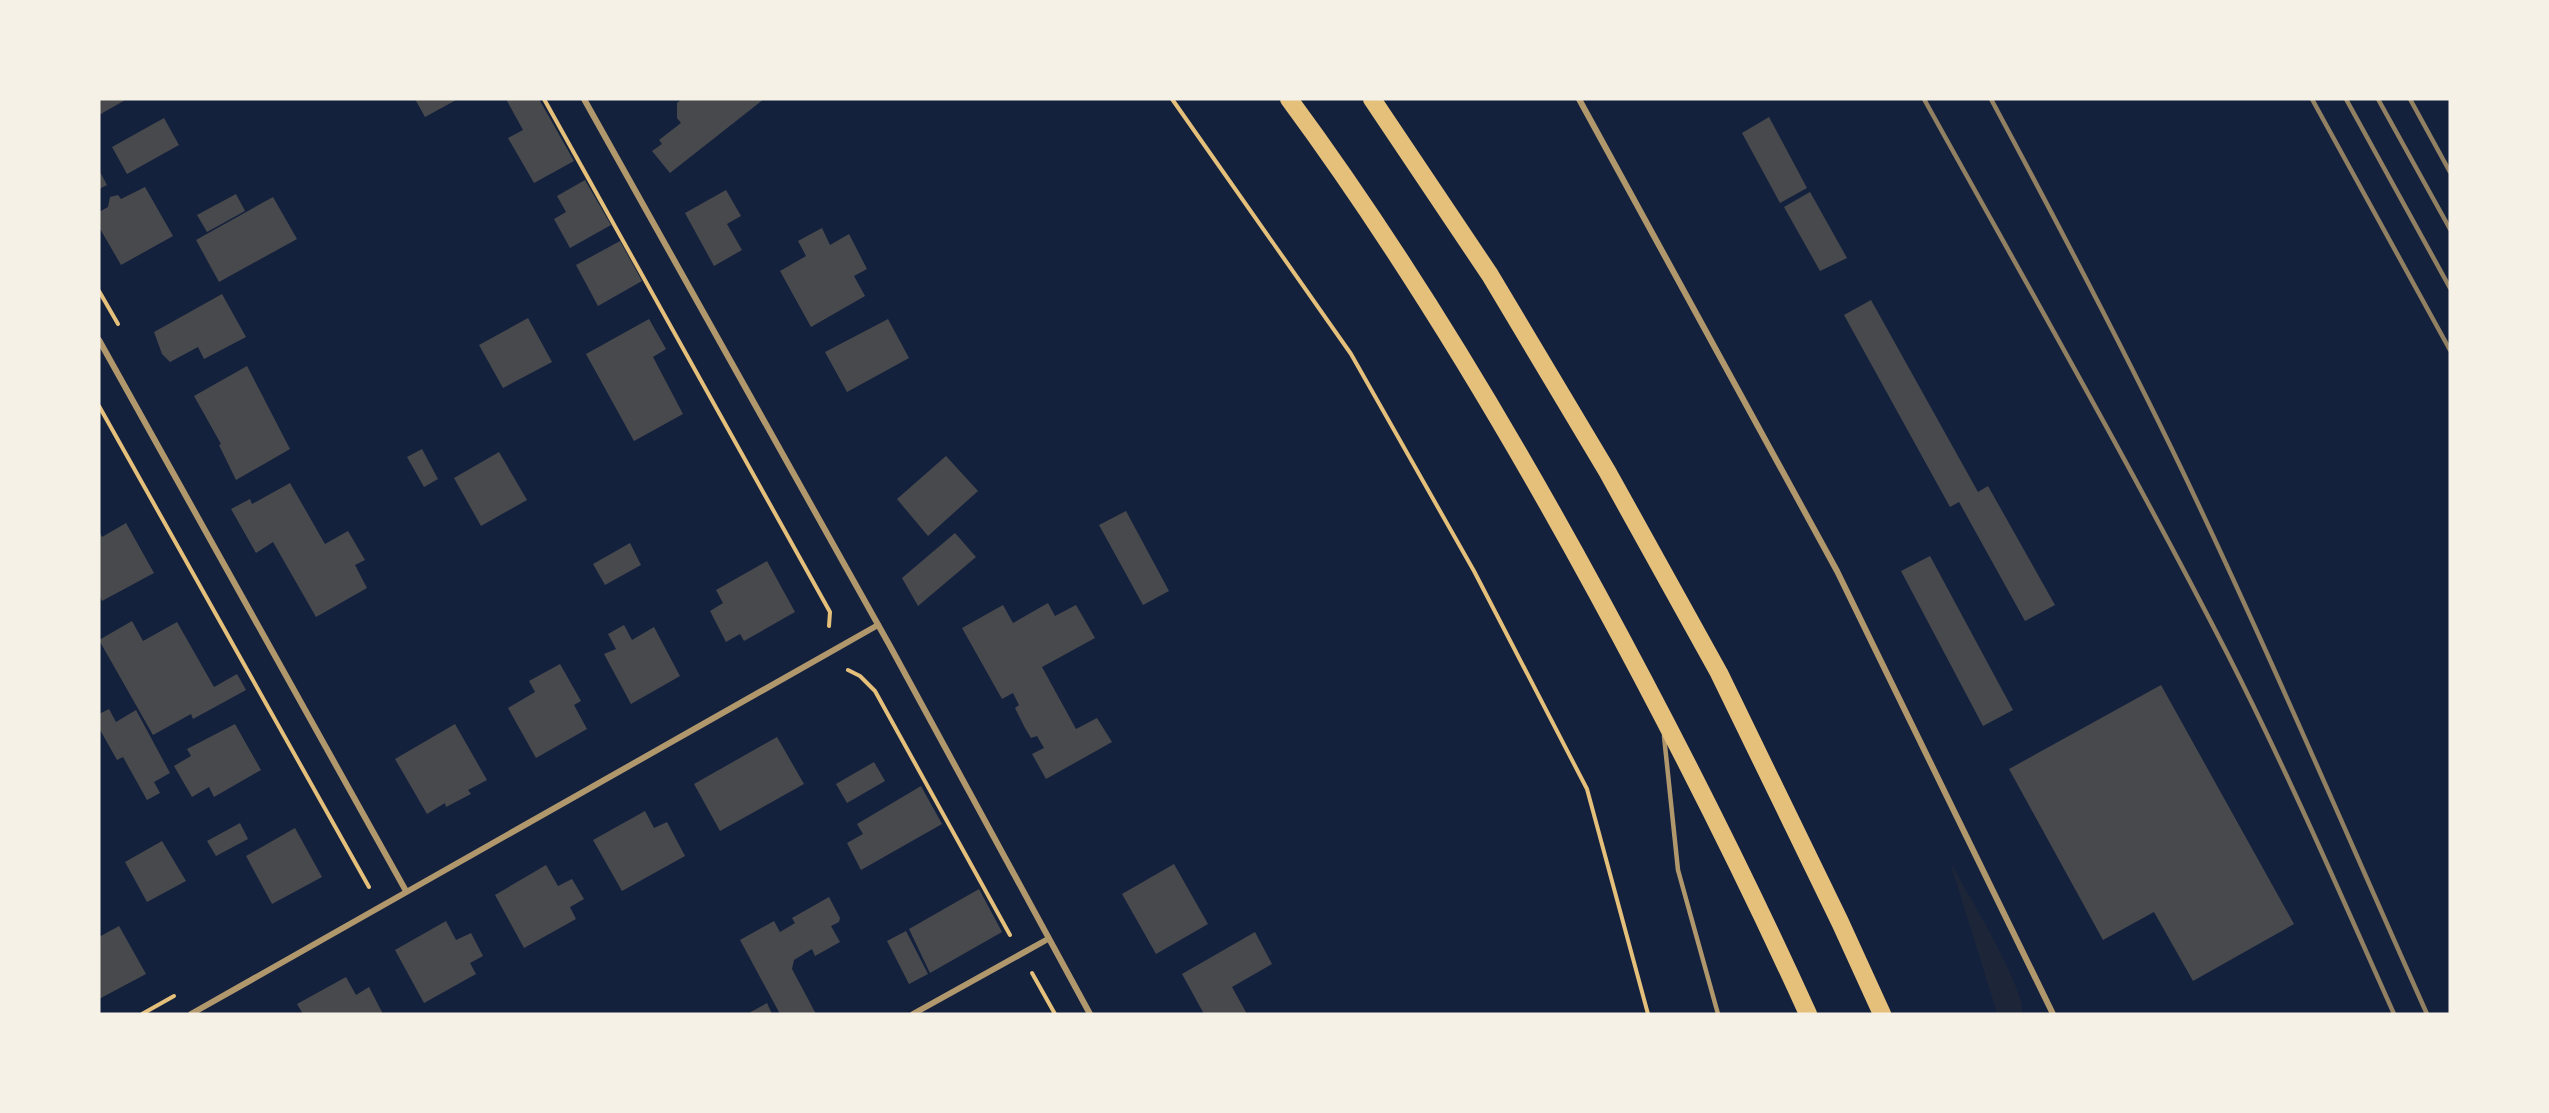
<svg xmlns="http://www.w3.org/2000/svg" width="2549" height="1113" viewBox="0 0 2549 1113" font-family="'DejaVu Sans',sans-serif">
<style>
.green{fill:#1d2539}
.building{fill:#48494c}
.lines{fill:none;stroke-linecap:round;stroke-linejoin:round}
.path{stroke:#e5c07b;stroke-width:4}
.service{stroke:#b1986c;stroke-width:4.5}
.minor{stroke:#b1986c;stroke-width:6}
.motorway{stroke:#e5c07b;stroke-width:18}
.rail{stroke:#918062;stroke-width:4.5}
</style>
<rect width="100%" height="100%" fill="#14213d"/>
<!-- green -->
<path class="green" d="M1950,862C1963,885 2029,995 2022,1014L1997,1013Z"/>
<!-- building -->
<g class="building">
<polygon points="99,99 127,99 99,115"/>
<polygon points="415,99 458,99 425,117"/>
<polygon points="506,99 539,99 574,161 534,183 508,138 523,130"/>
<polygon points="682,99 764,99 670,173 652,151 662,144 659,140 681,123 677,118 677,103"/>
<polygon points="1769,117 1807,188 1780,203 1742,133"/>
<polygon points="164,118 179,145 127,174 112,147"/>
<polygon points="99,170 107,185 99,189"/>
<polygon points="585,180 611,225 570,248 554,219 566,212 557,196"/>
<polygon points="145,187 173,236 121,265 99,227 99,212 108,207 110,197 118,195 121,199"/>
<polygon points="726,190 741,216 727,224 742,250 714,266 685,213"/>
<polygon points="1810,192 1847,258 1820,271 1784,207"/>
<polygon points="236,194 245,211 207,232 197,215"/>
<polygon points="273,197 297,239 219,282 196,240"/>
<polygon points="822,228 830,245 849,234 867,269 854,276 865,296 811,327 780,271 806,256 798,241"/>
<polygon points="620,241 642,281 598,306 576,265"/>
<polygon points="222,294 246,337 204,359 198,347 170,362 162,354 154,332"/>
<polygon points="1871,300 1978,492 1988,486 2055,605 2025,621 1959,502 1950,507 1844,315"/>
<polygon points="528,318 552,362 503,388 479,345"/>
<polygon points="649,319 666,349 653,357 683,414 634,441 586,354"/>
<polygon points="888,319 909,358 847,392 825,352"/>
<polygon points="247,366 290,449 236,480 219,445 221,444 194,396"/>
<polygon points="422,449 438,479 424,487 407,457"/>
<polygon points="499,452 527,500 481,526 454,478"/>
<polygon points="946,456 978,491 928,536 897,499"/>
<polygon points="290,483 325,544 348,531 365,560 355,565 367,588 316,617 273,542 256,553 231,509 250,499 252,504"/>
<polygon points="1126,511 1169,591 1143,605 1099,525"/>
<polygon points="126,523 154,573 102,601 99,595 99,531 102,537"/>
<polygon points="955,533 976,557 918,606 902,578"/>
<polygon points="630,543 641,565 605,585 593,564"/>
<polygon points="1930,556 2013,710 1983,726 1901,571"/>
<polygon points="767,561 795,612 744,641 740,634 726,642 710,611 723,603 716,590"/>
<polygon points="1048,603 1055,616 1076,605 1095,638 1042,667 1076,729 1097,718 1112,742 1046,779 1032,754 1044,748 1037,736 1031,738 1025,728 1015,708 1019,705 1013,693 1002,699 962,628 1003,605 1013,623"/>
<polygon points="132,621 143,641 177,622 214,687 237,674 246,690 193,719 191,714 153,735 99,640"/>
<polygon points="624,625 632,640 654,627 680,676 631,704 604,654 616,649 608,634"/>
<polygon points="560,664 581,701 574,705 587,729 536,758 508,708 535,692 529,681"/>
<polygon points="2161,685 2294,924 2193,981 2154,912 2103,940 2009,769"/>
<polygon points="109,709 116,722 136,710 170,773 154,782 160,793 147,800 123,757 117,760 99,728 99,714"/>
<polygon points="235,724 261,770 214,797 209,787 192,797 174,766 191,756 187,749"/>
<polygon points="455,724 487,780 468,790 471,794 446,807 445,803 427,814 395,759"/>
<polygon points="777,737 804,784 720,831 694,784"/>
<polygon points="874,762 885,781 847,803 836,784"/>
<polygon points="921,786 942,824 861,870 847,843 863,834 857,824"/>
<polygon points="645,811 654,828 667,822 685,856 622,891 593,840"/>
<polygon points="240,823 248,839 216,856 207,841"/>
<polygon points="295,828 322,877 272,904 246,856"/>
<polygon points="162,841 186,881 147,902 125,862"/>
<polygon points="1174,864 1208,924 1156,954 1122,894"/>
<polygon points="546,865 558,886 572,879 584,899 570,907 576,919 524,948 495,895"/>
<polygon points="979,889 1002,932 930,973 909,929"/>
<polygon points="829,897 840,918 839,922 831,926 840,942 815,956 812,949 794,960 792,969 816,1014 780,1014 740,940 774,921 780,932 795,923 792,918"/>
<polygon points="446,921 456,940 471,933 483,956 470,963 476,974 424,1003 395,950"/>
<polygon points="119,926 146,974 99,999 99,937"/>
<polygon points="906,931 928,974 909,984 887,941"/>
<polygon points="1255,932 1272,964 1232,987 1247,1014 1204,1014 1182,974"/>
<polygon points="346,977 356,995 369,987 383,1014 303,1014 297,1004"/>
<polygon points="767,1003 772,1014 747,1014"/>
</g>
<g class="lines">
<!-- path -->
<g class="path">
<polyline points="544,99 830,612 829,626"/>
<polyline points="1172,99 1351,354 1474,571 1587,789 1648,1014"/>
<polyline points="99,291 118,324"/>
<polyline points="99,406 369,887"/>
<polyline points="848,670 860,676 875,691 1010,935"/>
<polyline points="1032,973 1055,1014"/>
<polyline points="142,1014 174,996"/>
</g>
<!-- service -->
<polyline class="service" points="1664,736 1678,870 1718,1014"/>
<!-- minor -->
<g class="minor">
<polyline points="584,99 890,646 1090,1014"/>
<polyline points="1579,99 1837,571 2053,1014"/>
<polyline points="99,340 406,891"/>
<polyline points="191,1014 878,625"/>
<polyline points="913,1014 1048,939"/>
</g>
<!-- motorway -->
<g class="motorway">
<path d="M1289,99C1404,255 1504,422 1597,593C1672,731 1743,871 1808,1014"/>
<polyline points="1372,99 1490,275 1607,471 1719,673 1840,922 1882,1014"/>
</g>
<!-- rail -->
<g class="rail">
<path d="M1924,99C2026,283 2131,466 2227,653C2287,771 2340,893 2394,1014"/>
<path d="M1991,99C2057,222 2122,345 2182,470C2268,650 2346,833 2427,1014"/>
<polyline points="2312,99 2450,350"/>
<polyline points="2346,99 2450,288"/>
<polyline points="2378,99 2450,229"/>
<polyline points="2410,99 2450,172"/>
</g>
</g>
<!-- border -->
<rect width="2549" height="1113" fill="none" stroke="#f6f1e7" stroke-width="201"/>
</svg>
